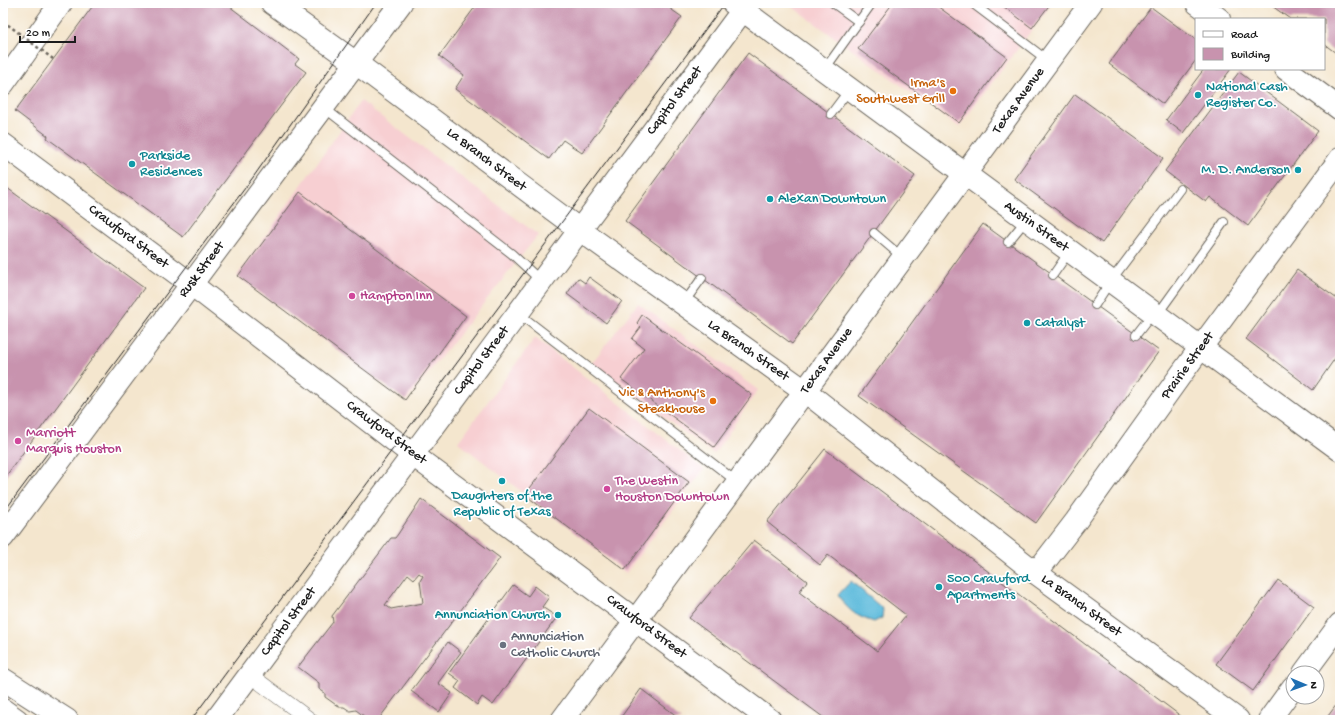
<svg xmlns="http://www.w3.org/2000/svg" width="1343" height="723" viewBox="0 0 1343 723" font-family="'Gochi Hand',sans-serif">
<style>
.built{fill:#f7cfd2}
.water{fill:#5ebbdc;stroke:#3d6c7c}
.building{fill:#c893ae;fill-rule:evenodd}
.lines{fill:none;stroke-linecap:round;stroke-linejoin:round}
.lane-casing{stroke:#68635a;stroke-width:10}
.street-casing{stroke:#68635a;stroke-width:16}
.secondary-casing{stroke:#68635a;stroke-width:24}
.lane{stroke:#fff;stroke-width:8}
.street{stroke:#fff;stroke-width:15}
.secondary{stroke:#fff;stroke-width:22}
.tram{stroke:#1c1c1c;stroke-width:1}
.path-bridge{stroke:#68635a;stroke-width:2.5;stroke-dasharray:3 3;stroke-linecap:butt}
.food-dot{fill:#e8710a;stroke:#fff;stroke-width:1.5}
.culture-dot{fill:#0f9aa8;stroke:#fff;stroke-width:1.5}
.hotel-dot{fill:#d1479c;stroke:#fff;stroke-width:1.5}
.worship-dot{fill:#6b7280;stroke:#fff;stroke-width:1.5}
.labels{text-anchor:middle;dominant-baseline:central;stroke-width:3.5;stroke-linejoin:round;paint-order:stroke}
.food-label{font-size:14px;fill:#c56008;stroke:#fff;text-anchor:end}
.culture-label{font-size:14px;fill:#0d838f;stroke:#fff;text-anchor:start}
.street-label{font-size:14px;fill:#1c1c1c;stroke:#fff}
.hotel-label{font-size:14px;fill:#b23c85;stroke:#fff;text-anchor:start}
.worship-label{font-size:14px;fill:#5b616d;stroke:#fff;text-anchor:start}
</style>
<rect width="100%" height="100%" fill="#fff"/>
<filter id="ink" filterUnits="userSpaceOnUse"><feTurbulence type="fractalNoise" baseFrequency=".025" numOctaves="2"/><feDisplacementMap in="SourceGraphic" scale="8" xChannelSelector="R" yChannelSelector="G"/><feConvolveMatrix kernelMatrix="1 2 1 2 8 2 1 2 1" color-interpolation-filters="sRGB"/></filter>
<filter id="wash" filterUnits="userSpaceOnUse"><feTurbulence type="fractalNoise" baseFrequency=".012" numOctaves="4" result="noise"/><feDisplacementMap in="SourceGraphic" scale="16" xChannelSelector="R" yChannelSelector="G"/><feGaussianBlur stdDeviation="0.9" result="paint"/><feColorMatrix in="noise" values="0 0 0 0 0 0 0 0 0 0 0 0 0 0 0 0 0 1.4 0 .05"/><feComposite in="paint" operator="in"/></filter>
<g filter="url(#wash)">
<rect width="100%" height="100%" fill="#f4e6ce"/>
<!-- built -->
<g class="built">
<polygon points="787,3 1052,3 959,127"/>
<polygon points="361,101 538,235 406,401 237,276"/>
<polygon points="638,303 758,390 714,454 591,364"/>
<polygon points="535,338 704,469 626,573 458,442"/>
</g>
<!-- water -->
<path class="water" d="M851,581L883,609L882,618L874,622C857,617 847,610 838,595Z"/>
<g id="blocks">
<!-- building -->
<g class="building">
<polygon points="3,3 8,3 3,9"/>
<polygon points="95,3 225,3 299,59 295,64 306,72 183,237 47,138 48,136 15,111"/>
<polygon points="478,3 662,3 682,17 582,153 563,140 549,159 455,89 464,75 439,56"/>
<polygon points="893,3 933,3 1007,57 959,123 858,49"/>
<polygon points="999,3 1051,3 1032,28"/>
<polygon points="1268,3 1340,3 1340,56 1324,44 1324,19 1290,19"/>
<polygon points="1151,7 1196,40 1196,60 1163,104 1109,64"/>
<polygon points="748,53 915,176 792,344 625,221"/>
<polygon points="1204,69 1231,69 1183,133 1166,120"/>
<polygon points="1239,72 1318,131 1248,226 1210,197 1206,202 1165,171"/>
<polygon points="1075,94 1163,158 1102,243 1014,179"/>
<polygon points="3,185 144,288 3,480"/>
<polygon points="300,192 466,316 405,400 238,276"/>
<polygon points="983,224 1159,351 1036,523 859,396"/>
<polygon points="1297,270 1340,301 1340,351 1313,390 1246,339"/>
<polygon points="589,277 622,301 606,323 567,294 578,278 585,283"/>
<polygon points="642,315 752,395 714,447 621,379 644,348 632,339 641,327 637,323"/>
<polygon points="589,408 689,482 625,570 525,495"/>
<polygon points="825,449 1186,720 827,720 689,618 754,540 807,581 799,592 877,651 906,615 828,555 820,565 767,522"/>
<path d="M421,499L500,558L378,720H369L356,710L350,711L344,707H339L325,697V693L319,689V683L298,667L333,622L332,616L391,538H395L398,534ZM419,573L423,576L420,581L423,603L391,609L385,605L408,574L414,579Z"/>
<polygon points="1278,580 1314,607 1253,691 1216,664"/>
<polygon points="513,585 528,596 535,586 549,597 542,607 557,617 493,705 482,697 477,705 455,688 460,681 449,673"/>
<polygon points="448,642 461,652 438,683 452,693 439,712 411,691"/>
<polygon points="641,689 682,720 619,720"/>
<polygon points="1340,700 1340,720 1325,720"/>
</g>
</g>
</g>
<g filter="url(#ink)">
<use href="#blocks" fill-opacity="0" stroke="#68635a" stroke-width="1"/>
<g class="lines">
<defs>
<g id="lane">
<polyline points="833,3 859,22"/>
<polyline points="972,3 1047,60"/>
<polyline points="825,69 872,3"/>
<polyline points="323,107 512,254 541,281"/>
<polyline points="831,114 849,90"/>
<polyline points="874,233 902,257"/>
<polyline points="1008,242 1026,220"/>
<polyline points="1053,275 1069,252"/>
<polyline points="683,304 702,278"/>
<polyline points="1095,305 1110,282 1180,189"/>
<polyline points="518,313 737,482"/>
<polyline points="1157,315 1224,222"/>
<polyline points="1136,335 1153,313"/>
</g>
<polyline id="street" points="250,675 310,720"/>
<g id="secondary">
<polyline points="272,3 356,63 580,230 805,391 1036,573 1238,720"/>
<polyline points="733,3 1340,450"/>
<polyline points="1197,3 1219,19"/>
<polyline points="1286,69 1340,109"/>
<polyline points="3,84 61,3"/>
<polyline points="3,144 191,284 413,455 770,720"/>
<polyline points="3,537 401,3"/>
<polyline points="1036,573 1076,521 1182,373 1340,159"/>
<polyline points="1304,673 1340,624"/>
<polyline points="3,679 67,720"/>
<polyline points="3,710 17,720"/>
<polyline points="216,720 748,3"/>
<polyline points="562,720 1091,3"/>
<polyline points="1269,720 1293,687"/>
</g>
</defs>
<!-- lane casing -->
<use href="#lane" class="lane-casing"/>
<!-- street casing -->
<use href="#street" class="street-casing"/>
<!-- secondary casing -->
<use href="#secondary" class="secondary-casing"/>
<!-- lane -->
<use href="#lane" class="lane"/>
<!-- street -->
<use href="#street" class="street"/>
<!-- secondary -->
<use href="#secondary" class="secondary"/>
<!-- tram -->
<g class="tram">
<polyline points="3,513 254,176 376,3"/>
<polyline points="191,720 725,3"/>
</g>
<!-- path-bridge -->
<polyline class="path-bridge" points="3,21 53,59"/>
</g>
</g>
<!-- markers -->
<g class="food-dot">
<circle cx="953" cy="91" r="4"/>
<circle cx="713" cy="401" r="4"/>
</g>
<g class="culture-dot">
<circle cx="1198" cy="95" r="4"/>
<circle cx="132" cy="164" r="4"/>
<circle cx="1298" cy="170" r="4"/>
<circle cx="770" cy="199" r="4"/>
<circle cx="1027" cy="323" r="4"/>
<circle cx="502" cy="481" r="4"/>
<circle cx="939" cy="587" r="4"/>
<circle cx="558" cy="615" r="4"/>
</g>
<g class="hotel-dot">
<circle cx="352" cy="296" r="4"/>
<circle cx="18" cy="441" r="4"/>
<circle cx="607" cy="489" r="4"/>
</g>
<circle class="worship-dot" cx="503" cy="645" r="4"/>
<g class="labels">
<!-- food labels -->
<g class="food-label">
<text x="945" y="83">Irma's<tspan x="945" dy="16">Southwest Grill</tspan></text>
<text x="705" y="393">Vic &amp; Anthony's<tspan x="705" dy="16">Steakhouse</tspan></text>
</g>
<!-- culture labels -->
<g class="culture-label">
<text x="1206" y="87">National Cash<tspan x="1206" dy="16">Register Co.</tspan></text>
<text x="140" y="156">Parkside<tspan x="140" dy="16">Residences</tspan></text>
<text x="1290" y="170" text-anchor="end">M. D. Anderson</text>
<text x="778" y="199">Alexan Downtown</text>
<text x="1035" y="323">Catalyst</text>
<text x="502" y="496" text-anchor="middle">Daughters of the<tspan x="502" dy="16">Republic of Texas</tspan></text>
<text x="947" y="579">500 Crawford<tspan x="947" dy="16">Apartments</tspan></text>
<text x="550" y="615" text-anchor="end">Annunciation Church</text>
</g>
<!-- street labels -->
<g class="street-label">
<text transform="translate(675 101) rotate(-53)">Capitol Street</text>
<text transform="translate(1019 101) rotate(-54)">Texas Avenue</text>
<text transform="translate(486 160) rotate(37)">La Branch Street</text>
<text transform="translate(1036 227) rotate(36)">Austin Street</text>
<text transform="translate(128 237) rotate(37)">Crawford Street</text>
<text transform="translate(202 270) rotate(-53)">Rusk Street</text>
<text transform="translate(748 351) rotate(35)">La Branch Street</text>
<text transform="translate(482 361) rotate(-53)">Capitol Street</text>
<text transform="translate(827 361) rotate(-54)">Texas Avenue</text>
<text transform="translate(1188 366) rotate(-54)">Prairie Street</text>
<text transform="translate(386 433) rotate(37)">Crawford Street</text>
<text transform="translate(1081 606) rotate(36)">La Branch Street</text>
<text transform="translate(289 622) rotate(-53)">Capitol Street</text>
<text transform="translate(646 627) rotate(37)">Crawford Street</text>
</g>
<!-- hotel labels -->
<g class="hotel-label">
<text x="360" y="296">Hampton Inn</text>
<text x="26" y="433">Marriott<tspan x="26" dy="16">Marquis Houston</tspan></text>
<text x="615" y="481">The Westin<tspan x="615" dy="16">Houston Downtown</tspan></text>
</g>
<!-- worship labels -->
<g class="worship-label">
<text x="511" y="637">Annunciation<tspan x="511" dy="16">Catholic Church</tspan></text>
</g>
</g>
<!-- margin -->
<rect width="1343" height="723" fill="none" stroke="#fff" stroke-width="16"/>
<!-- legend -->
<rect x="1195" y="18" width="130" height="52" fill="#ffffff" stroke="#a4a4a4"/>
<rect x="1203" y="31" width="20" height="6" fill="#ffffff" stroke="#a4a4a4"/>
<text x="1231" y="38" font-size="12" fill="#1c1c1c">Road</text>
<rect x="1203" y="48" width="20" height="12" fill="#c893ae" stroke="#a4a4a4"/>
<text x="1231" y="58" font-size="12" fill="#1c1c1c">Building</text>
<!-- north arrow -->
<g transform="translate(1305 685) rotate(92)"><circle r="19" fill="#ffffff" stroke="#a4a4a4"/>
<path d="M0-3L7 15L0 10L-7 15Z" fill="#1f6fb2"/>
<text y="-6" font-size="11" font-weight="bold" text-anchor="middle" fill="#1c1c1c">N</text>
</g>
<!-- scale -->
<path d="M20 36v6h55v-6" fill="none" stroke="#1c1c1c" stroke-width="2"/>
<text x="26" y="36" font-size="12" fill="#1c1c1c" stroke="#ffffff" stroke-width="3" paint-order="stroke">20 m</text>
</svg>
